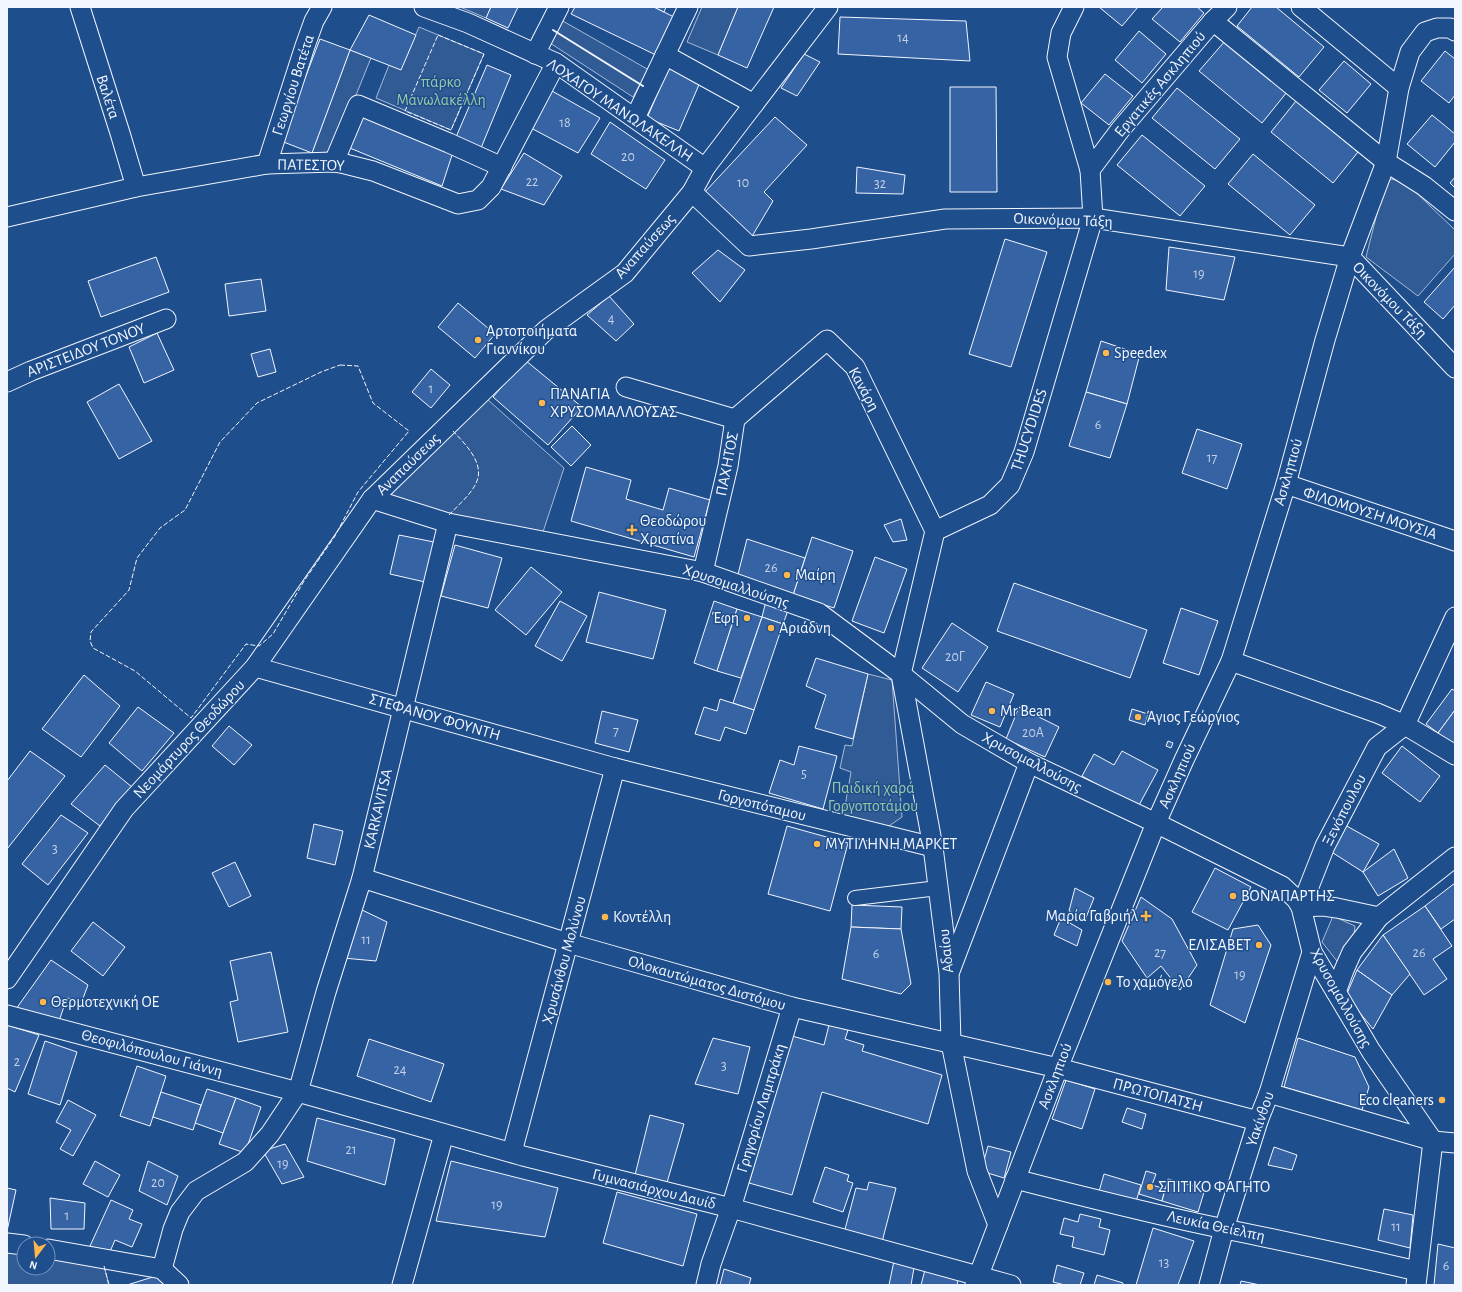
<svg xmlns="http://www.w3.org/2000/svg" width="1462" height="1292" viewBox="0 0 1462 1292" font-family="'Alegreya Sans',sans-serif">
<style>
.built{fill:#305b95;stroke:#a8bbd7}
.building{fill:#3563a3;stroke:#f2f6ff}
.lines{fill:none;stroke-linecap:round;stroke-linejoin:round}
.pedestrian-casing{stroke:#f2f6ff;stroke-width:16}
.minor-casing{stroke:#f2f6ff;stroke-width:21}
.pedestrian{stroke:#1f4e8c;stroke-width:14}
.minor{stroke:#1f4e8c;stroke-width:19}
.fence{stroke:#f2f6ff;stroke-width:1;stroke-dasharray:5 2;stroke-linecap:butt}
.wall{stroke:#f2f6ff;stroke-width:2}
.poi-dot{fill:#ffb74d;stroke:#1f4e8c;stroke-width:1.5}
.labels{text-anchor:middle;dominant-baseline:central;stroke-width:3;stroke-linejoin:round;paint-order:stroke}
.number-label{font-size:14px;fill:#c3d1e8}
.park-label{font-size:16px;fill:#97c8a6;stroke:#1f4e8c}
.street-label{font-size:16px;fill:#f2f6ff;stroke:#1f4e8c}
.poi-label{font-size:16px;fill:#f2f6ff;stroke:#1f4e8c;text-anchor:start}
</style>
<rect width="100%" height="100%" fill="#1f4e8c"/>
<!-- built -->
<g class="built">
<polygon points="460,7 491,7 486,18"/>
<polygon points="702,7 738,7 718,55 687,42"/>
<polygon points="554,16 656,74 649,89 640,84 633,97 550,43"/>
<polygon points="419,27 484,54 451,130 376,98 389,65 401,69"/>
<polygon points="350,50 371,58 333,152 312,153"/>
<polygon points="1386,178 1405,182 1455,230 1455,254 1418,296 1366,257"/>
<polygon points="487,399 564,468 541,538 450,515 383,494"/>
<polygon points="868,674 892,680 902,817 886,828 843,818 851,772 840,768 845,745 852,746"/>
<polygon points="1333,916 1355,926 1352,952 1344,970 1322,942"/>
<polygon points="7,1243 24,1245 24,1268 48,1268 48,1249 102,1258 109,1285 7,1285"/>
</g>
<!-- building -->
<g class="building">
<polygon points="491,7 518,7 508,28 486,18"/>
<polygon points="575,7 654,7 676,18 658,56 571,14"/>
<polygon points="654,7 666,7 664,12"/>
<polygon points="738,7 774,7 747,68 718,55"/>
<polygon points="1099,7 1138,7 1122,26"/>
<polygon points="1163,7 1197,7 1204,13 1180,42 1152,19"/>
<polygon points="1252,7 1276,7 1324,47 1299,77 1237,26"/>
<polygon points="369,15 416,35 401,70 350,50"/>
<polygon points="840,17 966,21 970,61 838,54"/>
<polygon points="1139,31 1166,54 1142,83 1115,60"/>
<polygon points="320,39 350,50 312,153 281,141"/>
<polygon points="1225,41 1287,92 1262,123 1199,71"/>
<polygon points="1445,51 1455,59 1455,95 1449,103 1421,81"/>
<polygon points="804,54 820,62 797,96 781,88"/>
<polygon points="1344,61 1371,84 1347,113 1319,90"/>
<polygon points="487,65 511,75 481,148 456,137"/>
<polygon points="669,67 701,80 679,131 647,118"/>
<polygon points="1105,74 1133,96 1109,125 1081,103"/>
<polygon points="950,87 996,87 997,192 950,192"/>
<polygon points="1177,88 1240,139 1215,169 1152,118"/>
<polygon points="552,91 600,118 578,153 531,128"/>
<polygon points="1296,101 1358,152 1333,183 1271,132"/>
<polygon points="359,113 453,152 442,186 345,146"/>
<polygon points="1432,115 1455,134 1455,142 1435,167 1407,144"/>
<polygon points="775,117 807,145 764,192 773,201 751,238 703,194"/>
<polygon points="610,122 665,160 646,189 591,154"/>
<polygon points="1142,135 1205,186 1180,216 1117,165"/>
<polygon points="524,153 562,176 544,205 501,189"/>
<polygon points="1253,154 1315,205 1290,235 1228,184"/>
<polygon points="857,167 905,175 903,194 856,193"/>
<polygon points="1455,177 1455,188 1450,183"/>
<polygon points="1005,239 1047,252 1011,367 969,354"/>
<polygon points="1169,247 1235,257 1224,300 1166,290"/>
<polygon points="718,250 745,270 720,302 692,273"/>
<polygon points="156,257 169,292 101,317 88,281"/>
<polygon points="1455,267 1455,305 1443,319 1424,302"/>
<polygon points="261,279 266,311 229,316 225,284"/>
<polygon points="609,296 634,324 616,341 587,315"/>
<polygon points="458,303 495,334 475,358 438,327"/>
<polygon points="157,333 174,370 144,383 129,347"/>
<polygon points="1101,341 1140,354 1127,404 1086,392"/>
<polygon points="270,349 276,372 258,377 251,354"/>
<polygon points="525,360 582,407 548,445 493,397"/>
<polygon points="431,369 450,385 431,408 412,392"/>
<polygon points="119,384 152,441 119,459 87,402"/>
<polygon points="1086,392 1127,404 1110,458 1069,446"/>
<polygon points="572,426 591,445 571,466 551,447"/>
<polygon points="1197,429 1242,444 1227,489 1182,473"/>
<polygon points="586,467 631,480 626,499 663,510 669,488 710,500 694,557 571,521"/>
<polygon points="901,519 907,540 893,542 884,525"/>
<polygon points="399,535 434,542 425,582 390,574"/>
<polygon points="812,537 853,551 834,608 793,595"/>
<polygon points="747,539 805,558 793,595 737,578"/>
<polygon points="455,545 502,558 488,608 441,596"/>
<polygon points="875,557 907,569 884,633 852,621"/>
<polygon points="531,567 562,592 526,635 495,610"/>
<polygon points="1014,583 1147,630 1130,678 997,631"/>
<polygon points="599,592 666,610 653,659 586,642"/>
<polygon points="767,597 790,605 783,624 762,617"/>
<polygon points="560,601 587,616 562,661 535,646"/>
<polygon points="714,601 737,609 717,671 694,663"/>
<polygon points="1181,608 1218,621 1199,675 1163,663"/>
<polygon points="737,609 762,617 741,678 717,671"/>
<polygon points="762,617 783,624 754,710 733,703"/>
<polygon points="952,623 988,647 958,692 922,668"/>
<polygon points="816,658 868,674 853,739 815,728 826,695 806,686"/>
<polygon points="84,675 120,706 81,757 42,729"/>
<polygon points="986,682 1014,694 1000,727 971,715"/>
<polygon points="1452,689 1455,691 1455,710 1438,733 1426,724"/>
<polygon points="720,699 754,710 746,734 725,727 720,741 695,734 704,707 717,711"/>
<polygon points="138,707 174,733 142,771 109,743"/>
<polygon points="1019,707 1059,727 1045,757 1006,739"/>
<polygon points="1132,709 1148,714 1145,725 1129,720"/>
<polygon points="1455,710 1455,746 1438,733"/>
<polygon points="602,711 638,720 629,752 595,743"/>
<polygon points="229,726 252,745 234,765 212,746"/>
<polygon points="1168,741 1173,743 1171,748 1166,746"/>
<polygon points="799,746 837,756 823,809 769,793 780,760 794,765"/>
<polygon points="1402,746 1440,776 1420,802 1382,773"/>
<polygon points="30,751 65,776 7,849 7,781"/>
<polygon points="1122,751 1158,770 1138,807 1082,776 1094,754 1114,765"/>
<polygon points="105,765 132,787 100,826 71,804"/>
<polygon points="61,815 88,833 48,885 22,864"/>
<polygon points="314,824 343,831 335,865 307,858"/>
<polygon points="1345,825 1379,844 1363,872 1330,851"/>
<polygon points="787,826 848,843 830,911 768,894"/>
<polygon points="1394,849 1408,878 1378,896 1363,872"/>
<polygon points="235,862 251,896 229,907 212,873"/>
<polygon points="1215,868 1251,887 1228,930 1192,912"/>
<polygon points="1455,883 1455,919 1441,929 1425,906"/>
<polygon points="1075,888 1094,898 1085,920 1069,911"/>
<polygon points="1141,897 1172,919 1197,965 1180,990 1161,966 1147,978 1122,941"/>
<polygon points="852,905 902,907 901,929 851,927"/>
<polygon points="1425,906 1452,946 1433,959 1447,979 1424,995 1383,935"/>
<polygon points="358,908 387,922 376,961 343,958"/>
<polygon points="1061,918 1082,930 1077,946 1054,935"/>
<polygon points="93,922 125,947 103,976 71,951"/>
<polygon points="1258,925 1271,945 1245,1023 1210,1005 1233,929"/>
<polygon points="851,927 901,929 911,984 901,994 842,979"/>
<polygon points="1383,935 1410,974 1392,995 1357,970"/>
<polygon points="271,952 288,1032 238,1042 230,1002 238,1000 230,961"/>
<polygon points="51,960 88,985 82,1001 67,998 59,1021 16,1009"/>
<polygon points="1357,970 1392,995 1373,1029 1346,996"/>
<polygon points="7,1025 39,1035 15,1092 7,1088"/>
<polygon points="829,1025 848,1030 845,1039 864,1045 862,1051 942,1075 928,1124 822,1092 792,1195 749,1183 792,1036 824,1045"/>
<polygon points="713,1038 750,1047 738,1094 695,1084"/>
<polygon points="1298,1038 1355,1057 1369,1087 1362,1110 1284,1087"/>
<polygon points="369,1039 444,1064 431,1102 357,1076"/>
<polygon points="45,1041 77,1052 60,1105 28,1094"/>
<polygon points="137,1066 166,1076 150,1126 120,1116"/>
<polygon points="1066,1080 1095,1089 1082,1129 1052,1119"/>
<polygon points="207,1089 236,1098 223,1133 195,1123"/>
<polygon points="161,1092 201,1105 193,1130 153,1117"/>
<polygon points="236,1098 261,1107 245,1153 219,1144"/>
<polygon points="68,1100 96,1115 73,1156 60,1149 71,1130 56,1122"/>
<polygon points="1127,1108 1146,1114 1142,1129 1122,1122"/>
<polygon points="650,1115 684,1124 666,1186 634,1179"/>
<polygon points="317,1118 395,1139 385,1185 307,1161"/>
<polygon points="285,1144 304,1177 282,1184 263,1151"/>
<polygon points="988,1146 1011,1152 1004,1178 981,1171"/>
<polygon points="1274,1147 1297,1155 1292,1170 1268,1165"/>
<polygon points="95,1161 120,1175 108,1197 83,1184"/>
<polygon points="148,1161 178,1176 167,1205 139,1191"/>
<polygon points="451,1161 558,1188 545,1237 436,1221"/>
<polygon points="825,1167 849,1175 847,1181 853,1183 843,1212 813,1202"/>
<polygon points="1146,1171 1156,1174 1152,1185 1165,1189 1162,1201 1139,1194"/>
<polygon points="1104,1174 1141,1185 1135,1205 1098,1195"/>
<polygon points="1168,1179 1205,1189 1198,1212 1162,1201"/>
<polygon points="869,1182 896,1188 882,1242 844,1233 856,1188 867,1190"/>
<polygon points="7,1188 16,1190 7,1231"/>
<polygon points="617,1192 697,1214 683,1266 603,1243"/>
<polygon points="50,1198 85,1203 84,1229 51,1229"/>
<polygon points="111,1200 133,1210 129,1219 142,1224 132,1247 115,1240 109,1254 90,1246"/>
<polygon points="1384,1209 1413,1215 1410,1248 1378,1240"/>
<polygon points="1080,1214 1101,1219 1099,1227 1110,1230 1104,1255 1072,1247 1074,1237 1060,1234 1064,1218 1078,1222"/>
<polygon points="1153,1228 1194,1241 1178,1285 1136,1285"/>
<polygon points="1438,1244 1455,1248 1455,1285 1434,1285"/>
<polygon points="895,1256 915,1262 911,1285 889,1285"/>
<polygon points="1057,1265 1084,1273 1080,1285 1065,1285 1053,1282"/>
<polygon points="926,1266 959,1276 957,1285 921,1285"/>
<polygon points="724,1269 751,1278 749,1285 720,1285"/>
<polygon points="1097,1275 1123,1283 1123,1285 1094,1285"/>
<polygon points="156,1276 164,1285 127,1285"/>
<polygon points="1241,1281 1260,1285 1240,1285"/>
</g>
<g class="lines">
<defs>
<polyline id="pedestrian" points="855,898 938,888"/>
<g id="minor">
<polyline points="80,7 120,133 136,187"/>
<polyline points="424,7 468,23 556,63 705,168"/>
<polyline points="1074,7 1061,33 1057,57 1090,170 1120,130 1213,21 1386,162 1424,186 1455,211"/>
<polyline points="1301,7 1399,88"/>
<polyline points="1213,21 1227,7"/>
<polyline points="535,54 559,7"/>
<polyline points="665,55 754,104"/>
<polyline points="635,118 688,7"/>
<polyline points="334,162 358,105 449,143 502,167"/>
<polyline points="267,164 305,46 314,21 322,7"/>
<polyline points="692,192 749,246 811,239 945,219 1093,218 1350,257 1455,368"/>
<polyline points="7,217 136,187 267,164 334,162 345,164 373,171 458,204 478,200 491,187 556,63"/>
<polyline points="7,382 31,371 166,319"/>
<polyline points="626,387 735,419"/>
<polyline points="735,419 827,340 855,367 935,531"/>
<polyline points="1286,484 1455,541"/>
<polyline points="372,499 448,523 703,572 819,613 901,674 962,724 1029,763 1156,823 1282,886 1296,899 1301,907 1312,952 1336,992 1371,1051 1433,1141 1416,1285"/>
<polyline points="703,572 728,466 735,419"/>
<polyline points="1455,617 1405,725 1377,747 1325,846 1301,907 1323,906 1337,908 1379,917 1455,857"/>
<polyline points="1231,661 1377,713 1405,725 1455,755"/>
<polyline points="255,667 615,768 933,847"/>
<polyline points="362,878 568,943 792,1007 1058,1068 1258,1121"/>
<polyline points="950,971 1029,763"/>
<polyline points="7,979 124,809 255,667 372,499 546,330 625,273 692,192 705,168 828,7"/>
<polyline points="1336,992 1344,970 1352,952 1379,917"/>
<polyline points="7,1015 298,1092 523,1156 731,1208 1011,1285"/>
<polyline points="1269,1093 1433,1141 1455,1143"/>
<polyline points="512,1152 615,768"/>
<path d="M1015,1179C1085,1197 1154,1215 1225,1229C1289,1242 1353,1256 1417,1271"/>
<polyline points="998,1225 977,1171 951,1043 949,973 933,847 901,674 935,531 990,505 1010,485 1024,452 1093,218 1090,170"/>
<polyline points="7,1243 24,1245"/>
<polyline points="48,1249 162,1269 179,1285"/>
<polyline points="162,1269 173,1229 180,1212 196,1191 245,1162 270,1134 298,1092 326,992 362,878 448,523"/>
<polyline points="402,1285 444,1134"/>
<polyline points="706,1285 711,1264 731,1208 792,1007"/>
<polyline points="975,1285 1058,1068 1156,823 1184,760 1231,661 1286,484 1325,340 1350,257 1386,162 1399,88 1410,52 1425,32 1437,28 1450,28 1455,31"/>
<polyline points="1209,1285 1224,1229 1258,1121 1269,1093 1312,952"/>
</g>
</defs>
<!-- pedestrian casing -->
<use href="#pedestrian" class="pedestrian-casing"/>
<!-- minor casing -->
<use href="#minor" class="minor-casing"/>
<!-- pedestrian -->
<use href="#pedestrian" class="pedestrian"/>
<!-- minor -->
<use href="#minor" class="minor"/>
<!-- fence -->
<g class="fence">
<polygon points="438,35 484,54 451,130 405,111"/>
<polygon points="340,365 358,366 373,403 409,431 358,492 335,536 304,581 273,634 259,646 246,644 191,718 135,671 93,648 90,641 91,632 129,590 137,558 160,528 185,510 220,442 257,403 321,372"/>
<path d="M449,515C458,505 472,494 477,481C484,462 465,444 453,431"/>
<polyline points="104,1266 109,1285"/>
</g>
<!-- wall -->
<polyline class="wall" points="553,30 643,86"/>
</g>
<!-- markers -->
<g class="poi-dot">
<circle cx="478" cy="340" r="4"/>
<circle cx="1106" cy="353" r="4"/>
<circle cx="542" cy="403" r="4"/>
<path d="M630 524h4v4h4v4h-4v4h-4v-4h-4v-4h4z"/>
<circle cx="787" cy="575" r="4"/>
<circle cx="747" cy="618" r="4"/>
<circle cx="771" cy="628" r="4"/>
<circle cx="992" cy="711" r="4"/>
<circle cx="1138" cy="717" r="4"/>
<circle cx="817" cy="844" r="4"/>
<circle cx="1233" cy="896" r="4"/>
<path d="M1144 910h4v4h4v4h-4v4h-4v-4h-4v-4h4z"/>
<circle cx="605" cy="917" r="4"/>
<circle cx="1259" cy="945" r="4"/>
<circle cx="1108" cy="982" r="4"/>
<circle cx="43" cy="1002" r="4"/>
<circle cx="1442" cy="1100" r="4"/>
<circle cx="1150" cy="1187" r="4"/>
</g>
<g class="labels">
<!-- number labels -->
<g class="number-label">
<text x="903" y="38">14</text>
<text x="565" y="123">18</text>
<text x="628" y="157">20</text>
<text x="532" y="182">22</text>
<text x="743" y="183">10</text>
<text x="880" y="184">32</text>
<text x="1199" y="274">19</text>
<text x="611" y="319">4</text>
<text x="431" y="389">1</text>
<text x="1098" y="425">6</text>
<text x="1212" y="458">17</text>
<text x="771" y="568">26</text>
<text x="955" y="657">20Γ</text>
<text x="616" y="731">7</text>
<text x="1033" y="733">20Α</text>
<text x="804" y="774">5</text>
<text x="55" y="849">3</text>
<text x="366" y="940">11</text>
<text x="1160" y="953">27</text>
<text x="1419" y="953">26</text>
<text x="876" y="954">6</text>
<text x="1240" y="975">19</text>
<text x="17" y="1062">2</text>
<text x="724" y="1066">3</text>
<text x="400" y="1070">24</text>
<text x="351" y="1150">21</text>
<text x="283" y="1164">19</text>
<text x="158" y="1183">20</text>
<text x="497" y="1205">19</text>
<text x="67" y="1216">1</text>
<text x="1396" y="1227">11</text>
<text x="1164" y="1263">13</text>
<text x="1446" y="1266">6</text>
</g>
<!-- park labels -->
<g class="park-label">
<text x="441" y="82">πάρκο<tspan x="441" dy="18">Μανωλακέλλη</tspan></text>
<text x="873" y="788">Παιδική χαρά<tspan x="873" dy="18">Γοργοποτάμου</tspan></text>
</g>
<!-- street labels -->
<g class="street-label">
<text transform="translate(1160 84) rotate(-50)">Εργατικές Ασκληπιού</text>
<text transform="translate(293 85) rotate(-72)">Γεωργίου Βατέτα</text>
<text transform="translate(108 97) rotate(72)">Βαλέτα</text>
<text transform="translate(620 110) rotate(34)">ΛΟΧΑΓΟΥ ΜΑΝΩΛΑΚΕΛΛΗ</text>
<text transform="translate(311 165) rotate(1)">ΠΑΤΕΣΤΟΥ</text>
<text transform="translate(1063 220) rotate(2)">Οικονόμου Τάξη</text>
<text transform="translate(645 246) rotate(-48)">Αναπαύσεως</text>
<text transform="translate(1390 300) rotate(46)">Οικονόμου Τάξη</text>
<text transform="translate(86 350) rotate(-21)">ΑΡΙΣΤΕΙΔΟΥ ΤΟΝΟΥ</text>
<text transform="translate(864 389) rotate(61)">Κανάρη</text>
<text transform="translate(1029 430) rotate(-72)">THUCYDIDES</text>
<text transform="translate(408 464) rotate(-44)">Αναπαύσεως</text>
<text transform="translate(727 464) rotate(-79)">ΠΑΧΗΤΟΣ</text>
<text transform="translate(1288 472) rotate(-74)">Ασκληπιού</text>
<text transform="translate(1370 513) rotate(18)">ΦΙΛΟΜΟΥΣΗ ΜΟΥΣΙΑ</text>
<text transform="translate(736 586) rotate(18)">Χρυσομαλλούσης</text>
<text transform="translate(435 717) rotate(16)">ΣΤΕΦΑΝΟΥ ΦΟΥΝΤΗ</text>
<text transform="translate(189 739) rotate(-47)">Νεομάρτυρος Θεοδώρου</text>
<text transform="translate(1032 762) rotate(28)">Χρυσομαλλούσης</text>
<text transform="translate(1177 776) rotate(-66)">Ασκληπιού</text>
<text transform="translate(762 805) rotate(14)">Γοργοπόταμου</text>
<text transform="translate(378 809) rotate(-77)">KARKAVITSA</text>
<text transform="translate(1344 810) rotate(-63)">Ξενόπουλου</text>
<text transform="translate(946 951) rotate(-96)">Αδαίου</text>
<text transform="translate(564 960) rotate(-75)">Χρυσάνθου Μολύνου</text>
<text transform="translate(707 983) rotate(16)">Ολοκαυτώματος Διστόμου</text>
<text transform="translate(1341 998) rotate(61)">Χρυσομαλλούσης</text>
<text transform="translate(152 1053) rotate(15)">Θεοφιλόπουλου Γιάννη</text>
<text transform="translate(1055 1076) rotate(-69)">Ασκληπιού</text>
<text transform="translate(1158 1095) rotate(15)">ΠΡΩΤΟΠΑΤΣΗ</text>
<text transform="translate(761 1108) rotate(-73)">Γρηγορίου Λαμπράκη</text>
<text transform="translate(1260 1119) rotate(-71)">Υακίνθου</text>
<text transform="translate(654 1189) rotate(14)">Γυμνασιάρχου Δαυίδ</text>
<text transform="translate(1216 1226) rotate(12)">Λευκία Θείελπη</text>
</g>
<!-- poi labels -->
<g class="poi-label">
<text x="486" y="331">Αρτοποιήματα<tspan x="486" dy="18">Γιαννίκου</tspan></text>
<text x="1114" y="353">Speedex</text>
<text x="550" y="394">ΠΑΝΑΓΙΑ<tspan x="550" dy="18">ΧΡΥΣΟΜΑΛΛΟΥΣΑΣ</tspan></text>
<text x="640" y="521">Θεοδώρου<tspan x="640" dy="18">Χριστίνα</tspan></text>
<text x="795" y="575">Μαίρη</text>
<text x="739" y="618" text-anchor="end">Έφη</text>
<text x="779" y="628">Αριάδνη</text>
<text x="1000" y="711">Mr Bean</text>
<text x="1146" y="717">Άγιος Γεώργιος</text>
<text x="825" y="844">ΜΥΤΙΛΗΝΗ ΜΑΡΚΕΤ</text>
<text x="1241" y="896">ΒΟΝΑΠΑΡΤΗΣ</text>
<text x="1138" y="916" text-anchor="end">Μαρία Γαβριήλ</text>
<text x="613" y="917">Κοντέλλη</text>
<text x="1251" y="945" text-anchor="end">ΕΛΙΣΑΒΕΤ</text>
<text x="1116" y="982">Το χαμόγελο</text>
<text x="51" y="1002">Θερμοτεχνική ΟΕ</text>
<text x="1434" y="1100" text-anchor="end">Eco cleaners</text>
<text x="1158" y="1187">ΣΠΙΤΙΚΟ ΦΑΓΗΤΟ</text>
</g>
</g>
<!-- border -->
<rect width="1462" height="1292" fill="none" stroke="#f2f6ff" stroke-width="16"/>
<!-- north arrow -->
<g transform="translate(36 1256) rotate(196)"><circle r="19" fill="#1f4e8c" stroke="#7391ba"/>
<path d="M0-3L7 15L0 10L-7 15Z" fill="#ffb74d"/>
<text y="-6" font-size="11" font-weight="bold" text-anchor="middle" fill="#f2f6ff">N</text>
</g>
</svg>
